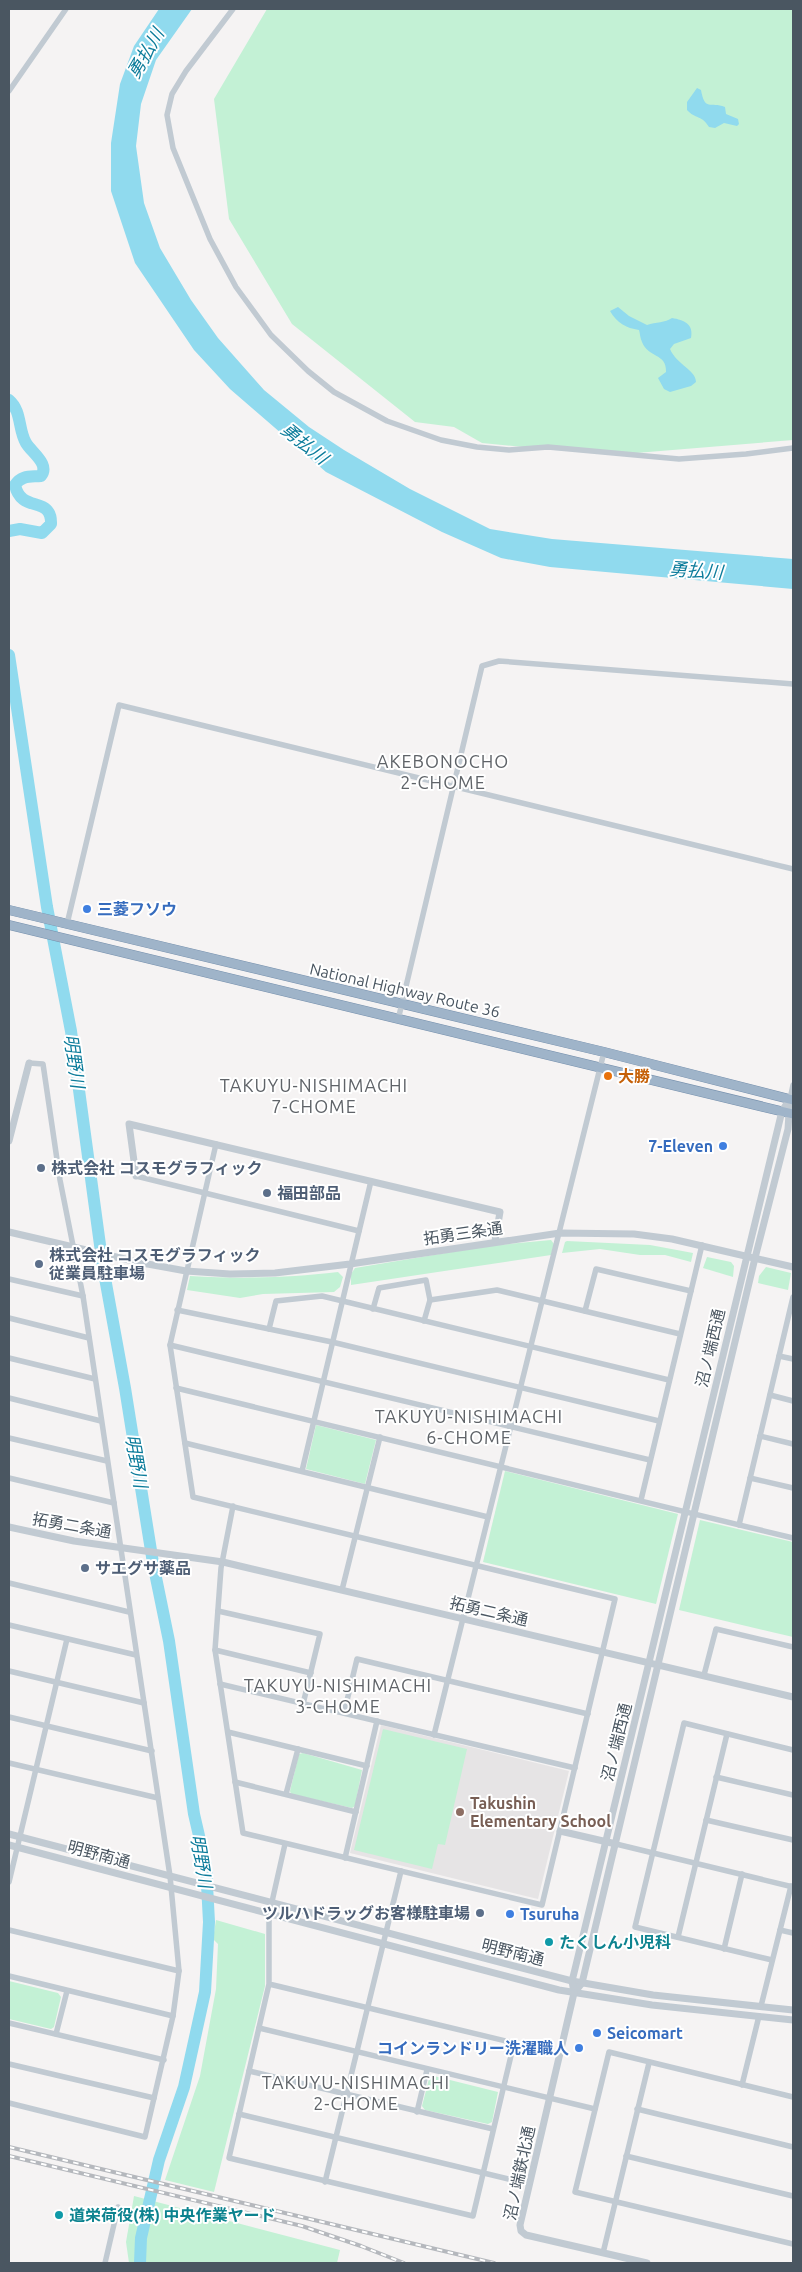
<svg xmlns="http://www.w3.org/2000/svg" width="802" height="2272" viewBox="0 0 802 2272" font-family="Ubuntu,'Noto Sans JP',sans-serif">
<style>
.education{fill:#e6e4e5}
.green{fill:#c3f1d5}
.water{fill:#90daee}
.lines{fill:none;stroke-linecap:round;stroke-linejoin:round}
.river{stroke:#90daee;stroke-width:12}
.trunk-casing{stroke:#7690ad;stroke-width:10}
.minor{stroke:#c1cad2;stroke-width:5.5}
.tertiary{stroke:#c1cad2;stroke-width:7}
.trunk{stroke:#9fb4c9;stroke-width:9}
.rail-casing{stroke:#b5b8bd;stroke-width:4}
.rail{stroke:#fff;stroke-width:2;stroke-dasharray:5.5;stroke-linecap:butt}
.shop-dot{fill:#3f7fe0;stroke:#fff;stroke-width:2}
.food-dot{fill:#e8710a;stroke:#fff;stroke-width:2}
.service-dot{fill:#5c6f8a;stroke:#fff;stroke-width:2}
.education-dot{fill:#8d6e63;stroke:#fff;stroke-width:2}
.culture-dot{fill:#0f9aa8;stroke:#fff;stroke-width:2}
.labels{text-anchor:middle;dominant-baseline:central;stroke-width:4;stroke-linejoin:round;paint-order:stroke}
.shop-label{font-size:16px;font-weight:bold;fill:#366cbe;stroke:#fff;text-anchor:start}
.street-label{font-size:16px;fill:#4a5661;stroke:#fff}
.food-label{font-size:16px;font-weight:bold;fill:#c56008;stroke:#fff;text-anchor:start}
.service-label{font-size:16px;font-weight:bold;fill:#4e5e75;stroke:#fff;text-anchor:start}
.education-label{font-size:16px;font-weight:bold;fill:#785e54;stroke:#fff;text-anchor:start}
.culture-label{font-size:16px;font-weight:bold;fill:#0d838f;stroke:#fff;text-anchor:start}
.water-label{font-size:18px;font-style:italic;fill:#0c7c9b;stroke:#fff}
.neighbourhood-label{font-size:18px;letter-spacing:1px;fill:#5f6368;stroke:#fff}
</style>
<rect width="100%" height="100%" fill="#f5f3f3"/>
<!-- education -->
<polygon class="education" points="381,1725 569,1771 538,1899 350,1853"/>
<!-- green -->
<g class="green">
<polygon points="267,9 793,9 793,440 636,453 555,450 482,443 454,427 415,422 292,324 229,219 214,99"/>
<polygon points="551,1240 554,1244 551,1255 351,1285 351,1274 355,1268 488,1246"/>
<polygon points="567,1241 650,1245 693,1253 691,1262 665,1255 640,1255 600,1249 562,1253 565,1242"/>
<polygon points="707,1257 731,1262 734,1266 733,1277 703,1268"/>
<polygon points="766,1267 791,1273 788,1290 758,1283 759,1276"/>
<path d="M338,1272L343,1277L340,1287L334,1292L263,1294L240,1298L187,1290L190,1276C243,1279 285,1278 338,1272Z"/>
<polygon points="316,1425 376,1440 365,1484 306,1469"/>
<polygon points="505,1471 678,1514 656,1604 483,1562"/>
<polygon points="700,1520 793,1542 793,1637 679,1610"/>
<polygon points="383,1729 467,1749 445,1845 438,1844 432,1869 354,1850"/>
<polygon points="303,1753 362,1770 355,1806 352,1808 291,1794 290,1791 299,1754"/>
<polygon points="216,1920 265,1934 265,1986 214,2192 165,2180 200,2076 216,1989 218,1944 213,1939"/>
<polygon points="9,1981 58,1993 61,1997 54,2027 51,2029 9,2019"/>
<polygon points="430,2075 498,2092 492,2122 488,2124 425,2110 422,2106"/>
<polygon points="134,2196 340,2250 337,2263 129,2263 126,2242"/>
</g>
<!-- water -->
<g class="water">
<polygon points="159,9 192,9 156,60 141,104 136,146 144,203 160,248 191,300 218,338 264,390 309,427 344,450 410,489 490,529 552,539 793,559 793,589 550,567 501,558 442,532 326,472 230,389 194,350 135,263 111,191 111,143 120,84 134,46"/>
<path d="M697,88L701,90C705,112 710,101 725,107L726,114L738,119L739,124L737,126L724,123L715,128L709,127C702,115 695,119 687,110V102Z"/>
<path d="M618,307L629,316L647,325C656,322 665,323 672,318C684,320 694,324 691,338L674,344L670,349C677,365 696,370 696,382L691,386L670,392L664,389L658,378L666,372C667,353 648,358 642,342C640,338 640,333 639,330C626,328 617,323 610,311Z"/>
</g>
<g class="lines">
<!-- river -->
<g class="river">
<path d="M9,400C22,411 18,430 26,443C32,453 50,464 41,476C30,477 22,475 15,485C21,514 52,495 51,524L42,533L20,529L9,531"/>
<polyline points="9,655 47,907 71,1031 103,1267 125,1388 153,1563 169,1641 194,1814 206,1866 209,1922 205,1992 184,2087 159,2160 141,2238 140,2263"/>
</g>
<defs>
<g id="trunk">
<polyline points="9,910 604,1052 793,1100"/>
<polyline points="9,925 793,1114"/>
</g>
</defs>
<!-- trunk casing -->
<use href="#trunk" class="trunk-casing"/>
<!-- minor -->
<g class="minor">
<polyline points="233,9 186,71 172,94 167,115 173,148 210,239 236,287 271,335 308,371 334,392 387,421 441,440 477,447 509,450 548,447 679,459 746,454 793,448"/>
<polyline points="9,91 66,9"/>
<polyline points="67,924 119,705 793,869"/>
<polyline points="398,1020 482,666 499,661 793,684"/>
<polyline points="790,1099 793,1085"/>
<path d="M216,1144L170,1345L193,1497C334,1530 474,1566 615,1599L542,1905L243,1833L215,1650L221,1568L233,1506"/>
<polyline points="136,1176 359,1231"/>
<polyline points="9,1279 83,1296"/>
<polyline points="430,1300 497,1290 680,1334"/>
<polyline points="373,1309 379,1288 426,1280 430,1300 424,1321"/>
<polyline points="177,1310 332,1342 659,1421"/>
<polyline points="585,1311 596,1269 691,1291"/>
<polyline points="9,1318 89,1338"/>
<polyline points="269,1329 276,1301 322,1296 669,1380"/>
<polyline points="170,1345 650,1460"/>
<polyline points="779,1356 793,1359"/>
<polyline points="9,1358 95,1379"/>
<polyline points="176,1388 793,1538"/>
<polyline points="770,1395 793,1401"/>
<polyline points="9,1398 101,1421"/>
<polyline points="760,1436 793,1444"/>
<polyline points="9,1438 107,1461"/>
<polyline points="185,1443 488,1517"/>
<polyline points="302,1471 371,1181"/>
<polyline points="9,1478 114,1503"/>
<polyline points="750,1478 793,1488"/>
<polyline points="641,1500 702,1245"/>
<polyline points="739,1525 793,1297"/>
<polyline points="9,1583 129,1612"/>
<polyline points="342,1590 380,1437"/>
<polyline points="218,1611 320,1634 303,1704"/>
<polyline points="9,1625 136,1655"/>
<polyline points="215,1650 311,1673"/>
<polyline points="9,1671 144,1703"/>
<polyline points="704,1675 716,1629 793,1647"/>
<polyline points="220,1684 575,1768"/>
<polyline points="344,1713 357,1659 588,1714"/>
<polyline points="9,1717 152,1751"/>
<polyline points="228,1732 367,1766"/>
<polyline points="434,1735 604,1052"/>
<polyline points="9,1763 158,1798"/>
<polyline points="716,1777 793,1795"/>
<polyline points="235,1782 356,1812"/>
<polyline points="286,1794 298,1749"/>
<polyline points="706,1820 793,1840"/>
<polyline points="616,1844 793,1887"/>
<polyline points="345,1858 377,1721"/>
<polyline points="9,1882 67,1639"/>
<polyline points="9,1930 179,1971"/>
<polyline points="780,1930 793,1933"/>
<polyline points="678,1937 727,1734"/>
<polyline points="724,1949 742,1874"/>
<polyline points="772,1960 635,1927 684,1723 793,1750"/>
<polyline points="9,1976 173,2016"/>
<polyline points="269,1984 514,2043 473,2216 229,2158 269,1984 269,1915 285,1844"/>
<polyline points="761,2006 791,1886"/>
<polyline points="9,2023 164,2060"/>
<polyline points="259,2028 595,2109"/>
<polyline points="56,2034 67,1991"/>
<polyline points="9,2064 154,2098"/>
<polyline points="249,2071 493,2129"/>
<polyline points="742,2085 759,2016"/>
<polyline points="793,2097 609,2052 575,2192 793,2244"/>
<polyline points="9,2103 145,2137 173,2016 179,1971 170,1876 83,1296 60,1180 43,1064 29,1063"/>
<polyline points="637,2109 793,2147"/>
<polyline points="417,2112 427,2070"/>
<polyline points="239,2114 529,2184"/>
<polyline points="626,2156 793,2196"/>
<polyline points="325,2182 401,1871"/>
<polyline points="603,2253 649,2063"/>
<polyline points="105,2263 118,2207"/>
</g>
<!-- tertiary -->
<g class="tertiary">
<polyline points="9,1141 29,1063"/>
<polyline points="136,1176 129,1124 500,1212 495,1241"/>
<polyline points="9,1232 142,1263 186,1271 230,1274 275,1273 350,1264 560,1233 634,1234 672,1239 793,1267"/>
<polyline points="9,1527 74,1541 223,1562 793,1697"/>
<polyline points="560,1831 616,1844"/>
<polyline points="9,1834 572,1981 653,1995 793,2010"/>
<polyline points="9,1845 559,1990 652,2005 793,2020"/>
<polyline points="574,1993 582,1983 755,1258 788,1129 790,1099"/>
<polyline points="647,2263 526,2235 521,2231 520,2225 574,1993 572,1981 575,1969 782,1111 790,1099"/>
</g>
<!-- trunk -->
<use href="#trunk" class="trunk"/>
<defs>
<g id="rail">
<polyline points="9,2147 494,2263"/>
<polyline points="9,2156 302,2226 361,2246 404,2263"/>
</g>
</defs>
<!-- rail casing -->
<use href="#rail" class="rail-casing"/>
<!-- rail -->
<use href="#rail" class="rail"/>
</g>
<!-- markers -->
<g class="shop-dot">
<circle cx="87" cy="909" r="5"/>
<circle cx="723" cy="1146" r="5"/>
<circle cx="510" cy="1914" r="5"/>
<circle cx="597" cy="2033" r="5"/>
<circle cx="579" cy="2048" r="5"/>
</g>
<circle class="food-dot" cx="608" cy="1076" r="5"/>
<g class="service-dot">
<circle cx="41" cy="1168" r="5"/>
<circle cx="267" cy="1193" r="5"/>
<circle cx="39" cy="1264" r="5"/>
<circle cx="85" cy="1568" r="5"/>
<circle cx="480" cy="1913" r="5"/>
</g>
<circle class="education-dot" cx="460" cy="1812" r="5"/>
<g class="culture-dot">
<circle cx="549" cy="1942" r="5"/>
<circle cx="59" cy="2215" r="5"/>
</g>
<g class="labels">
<!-- shop labels -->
<g class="shop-label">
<text x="97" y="909">三菱フソウ</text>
<text x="713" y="1146" text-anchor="end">7-Eleven</text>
<text x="520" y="1914">Tsuruha</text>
<text x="607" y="2033">Seicomart</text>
<text x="569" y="2048" text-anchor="end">コインランドリー洗濯職人</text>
</g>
<!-- street labels -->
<g class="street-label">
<text transform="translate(405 990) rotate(13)">National Highway Route 36</text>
<text transform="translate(463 1233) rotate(-8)">拓勇三条通</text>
<text transform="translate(710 1348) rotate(-77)">沼ノ端西通</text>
<text transform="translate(72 1525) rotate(10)">拓勇二条通</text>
<text transform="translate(489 1611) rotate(13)">拓勇二条通</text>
<text transform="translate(616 1742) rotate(-76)">沼ノ端西通</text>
<text transform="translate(99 1854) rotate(15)">明野南通</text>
<text transform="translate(513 1952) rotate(14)">明野南通</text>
<text transform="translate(519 2173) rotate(-78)">沼ノ端鉄北通</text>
</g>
<!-- food labels -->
<g class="food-label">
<text x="618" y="1076">大勝</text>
</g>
<!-- service labels -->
<g class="service-label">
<text x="51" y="1168">株式会社 コスモグラフィック</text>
<text x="277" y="1193">福田部品</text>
<text x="49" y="1255">株式会社 コスモグラフィック<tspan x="49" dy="18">従業員駐車場</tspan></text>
<text x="95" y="1568">サエグサ薬品</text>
<text x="470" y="1913" text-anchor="end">ツルハドラッグお客様駐車場</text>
</g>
<!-- education labels -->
<g class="education-label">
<text x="470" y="1803">Takushin<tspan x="470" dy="18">Elementary School</tspan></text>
</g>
<!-- culture labels -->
<g class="culture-label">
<text x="559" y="1942">たくしん小児科</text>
<text x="69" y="2215">道栄荷役(株) 中央作業ヤード</text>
</g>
<!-- water labels -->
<g class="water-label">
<text transform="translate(145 53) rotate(-60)">勇払川</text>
<text transform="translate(305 443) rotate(39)">勇払川</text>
<text transform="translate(696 570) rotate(4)">勇払川</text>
<text transform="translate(75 1061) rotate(82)">明野川</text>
<text transform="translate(137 1461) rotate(80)">明野川</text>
<text transform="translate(202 1861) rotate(81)">明野川</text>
</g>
<!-- neighbourhood labels -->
<g class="neighbourhood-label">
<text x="443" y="761">AKEBONOCHO<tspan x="443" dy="21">2-CHOME</tspan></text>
<text x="314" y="1085">TAKUYU-NISHIMACHI<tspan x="314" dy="21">7-CHOME</tspan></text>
<text x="469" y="1416">TAKUYU-NISHIMACHI<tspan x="469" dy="21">6-CHOME</tspan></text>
<text x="338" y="1685">TAKUYU-NISHIMACHI<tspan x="338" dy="21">3-CHOME</tspan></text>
<text x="356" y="2082">TAKUYU-NISHIMACHI<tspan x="356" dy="21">2-CHOME</tspan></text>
</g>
</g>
<!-- border -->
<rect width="802" height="2272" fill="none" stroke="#4a5661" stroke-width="20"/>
</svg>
